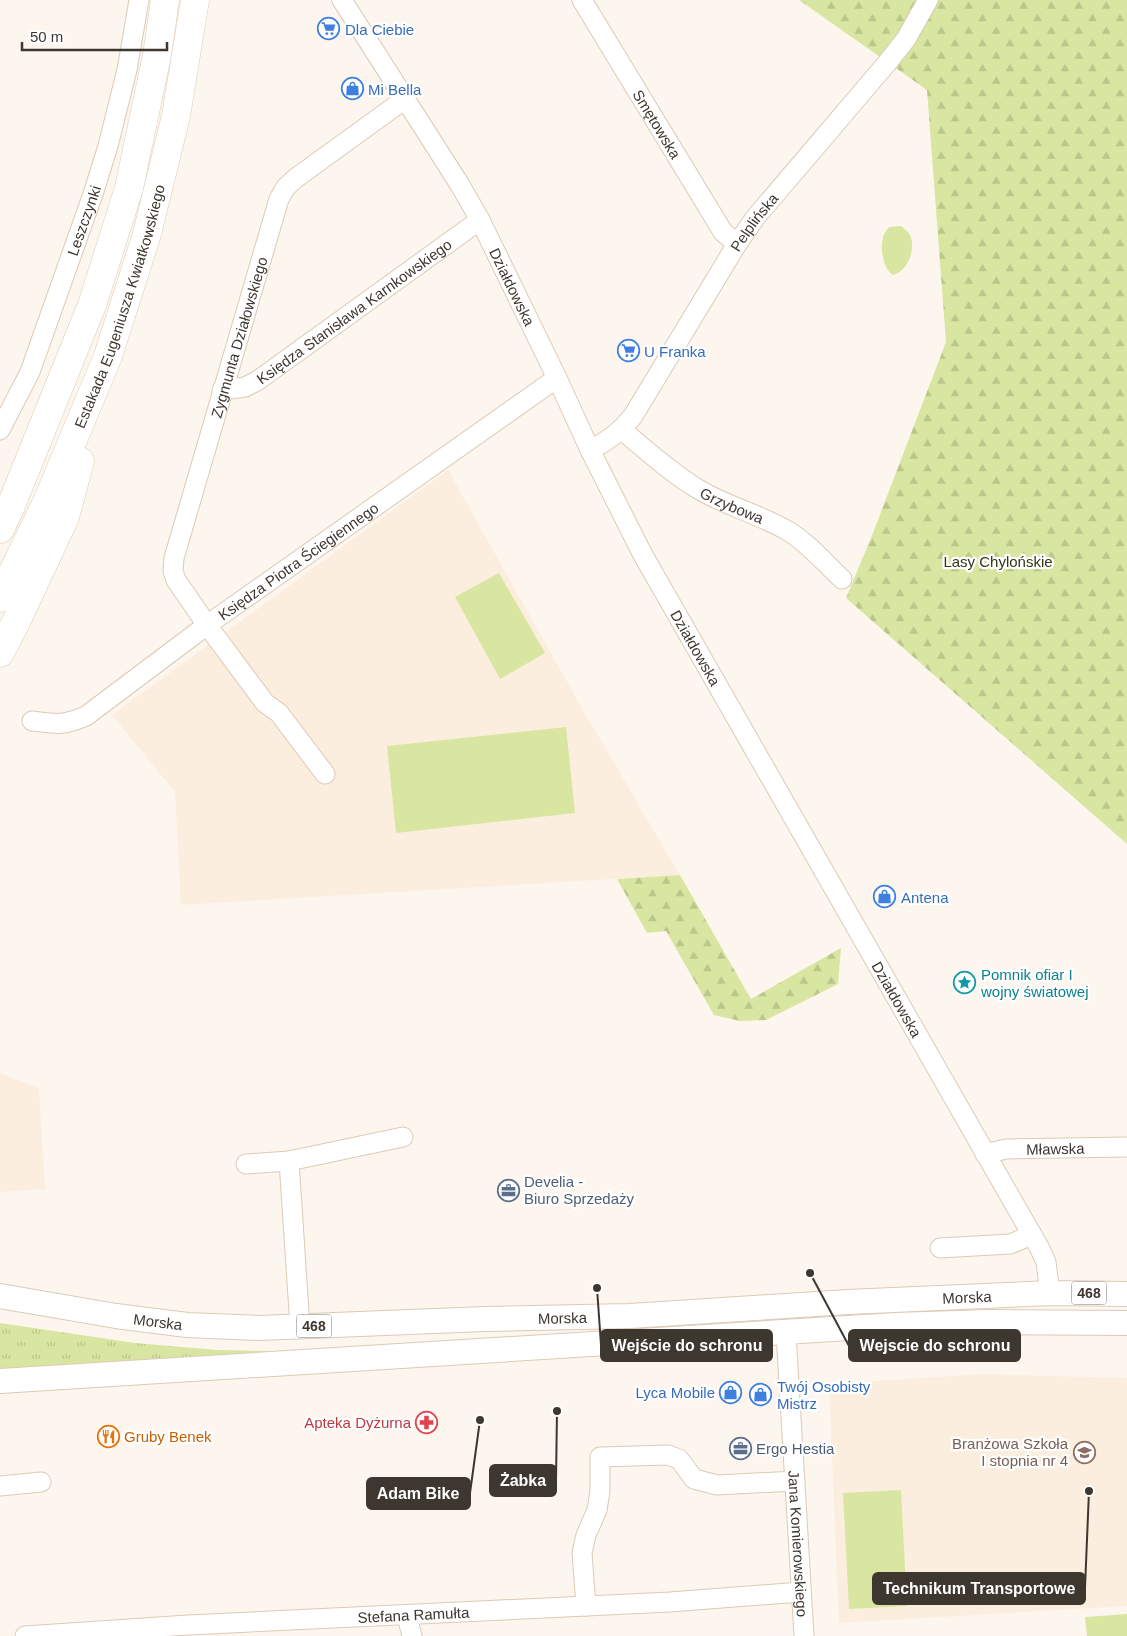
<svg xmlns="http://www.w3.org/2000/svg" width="1127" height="1636" viewBox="0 0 1127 1636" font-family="Helvetica,sans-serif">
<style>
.built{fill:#fceede}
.grass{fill:url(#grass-tufts)}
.forest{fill:url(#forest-firs)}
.green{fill:#d8e6a1}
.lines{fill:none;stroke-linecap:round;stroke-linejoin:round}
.minor-casing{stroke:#dccab6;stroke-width:21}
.major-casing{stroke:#dccab6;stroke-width:26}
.highway-casing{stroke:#dccab6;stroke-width:29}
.minor{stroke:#fff;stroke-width:19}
.major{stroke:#fff;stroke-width:24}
.highway{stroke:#fff;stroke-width:28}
.labels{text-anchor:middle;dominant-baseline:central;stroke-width:4.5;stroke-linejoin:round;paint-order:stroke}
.shield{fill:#fff;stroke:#78736d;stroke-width:1}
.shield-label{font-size:14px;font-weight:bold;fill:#3e372f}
.shop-label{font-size:15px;fill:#366cbe;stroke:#fff;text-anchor:start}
.street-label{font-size:15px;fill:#3e372f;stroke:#fff}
.park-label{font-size:15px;fill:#323816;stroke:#fff}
.culture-label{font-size:15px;fill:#0d838f;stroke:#fff;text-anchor:start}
.service-label{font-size:15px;fill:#4e5e75;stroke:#fff;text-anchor:start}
.health-label{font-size:15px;fill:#be3a42;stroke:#fff;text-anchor:end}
.food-label{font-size:15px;fill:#c56008;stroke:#fff;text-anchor:start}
.education-label{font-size:15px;fill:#785e54;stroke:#fff;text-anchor:end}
.leader{fill:none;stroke:#3e372f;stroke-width:2}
.callout-dot{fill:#3e372f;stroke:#fff;stroke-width:2}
.callout{fill:#3e372f;stroke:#3e372f;stroke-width:2}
.callout-label{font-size:16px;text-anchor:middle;font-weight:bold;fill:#fff}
</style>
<defs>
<pattern id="grass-tufts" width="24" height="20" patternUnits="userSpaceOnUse" patternTransform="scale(1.25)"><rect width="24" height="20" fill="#d8e6a1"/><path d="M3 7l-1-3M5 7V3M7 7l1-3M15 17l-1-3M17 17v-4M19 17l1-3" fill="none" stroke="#bac68b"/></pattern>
<pattern id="forest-firs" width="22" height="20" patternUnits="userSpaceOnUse" patternTransform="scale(1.25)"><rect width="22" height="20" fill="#d8e6a1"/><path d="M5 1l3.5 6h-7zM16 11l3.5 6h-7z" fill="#bac68b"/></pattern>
</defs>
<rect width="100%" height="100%" fill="#fdf6ee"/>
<!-- built -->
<g class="built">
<polygon points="448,470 583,710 680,875 181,905 175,792 112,715"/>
<polygon points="0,1073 39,1088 45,1189 0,1192"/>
<polygon points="981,1374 1127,1378 1127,1606 839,1623 829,1384"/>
</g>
<!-- grass -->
<polygon class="grass" points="0,1323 135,1343 218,1350 275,1351 0,1369"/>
<!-- forest -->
<g class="forest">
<polygon points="799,0 1127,0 1127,844 846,598 871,538 946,342 927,90"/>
<polygon points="680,875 751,999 841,948 838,984 766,1020 740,1021 714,1015 666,931 647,933 617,879"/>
</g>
<!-- green -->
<g class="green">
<path d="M901,226C904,229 908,231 910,235C916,248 909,271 893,275C883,269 880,248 883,238C883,234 887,230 889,227Z"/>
<polygon points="499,573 545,653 500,679 455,597"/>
<polygon points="566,727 575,813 396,833 387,746"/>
<polygon points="901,1490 907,1606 849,1609 843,1493"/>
<polygon points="1127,1614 1127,1636 1087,1636 1085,1617"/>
</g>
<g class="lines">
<defs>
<g id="minor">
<path id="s1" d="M342,0L460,185L480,220L557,378L590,450L643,555L1039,1247L1046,1262L1050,1293"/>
<path id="s2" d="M582,0L723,232L737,244"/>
<path id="s3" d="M222,390L245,387L257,381L480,220"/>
<path id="s4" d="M0,430L30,372L93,194L108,146L127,70L139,0"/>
<path id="s5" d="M622,430C646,450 670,472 698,489C726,506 759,514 788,531C807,542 826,564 842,579"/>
<path id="s6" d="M590,450C609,441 621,431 633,416L737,244L755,218L887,63L906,39L928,0"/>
<path id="s7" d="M32,721C56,724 63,726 86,716L207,625L557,378"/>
<path id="s8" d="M325,774L279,713L265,703L207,625L176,580L173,571L174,558L279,199L286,187L296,178L405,99"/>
<path id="s9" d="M985,1154L1006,1149L1127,1147"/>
<polyline points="289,1161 403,1137"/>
<polyline points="246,1164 289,1161 300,1327"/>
<polyline points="940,1248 1010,1244 1032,1235"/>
<path id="s10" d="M786,1333L804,1636"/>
<polyline points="0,1486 41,1482"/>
<polyline points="586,1606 582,1553 586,1535 597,1510 600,1491 600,1457 668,1455 679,1459 694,1479 717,1485 795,1481"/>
<polyline points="407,1616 412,1636"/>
<path id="s11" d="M25,1636L188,1625L670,1602L801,1592"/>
</g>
<g id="major">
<path id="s12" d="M0,1296L116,1316L187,1325L259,1328L485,1319L630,1316L848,1302L1050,1293L1127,1294"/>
<polyline points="0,1381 896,1325 988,1322 1127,1323"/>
</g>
<g id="highway">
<polyline points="0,529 10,508 92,305 129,188 157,55 165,0"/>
<path id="s13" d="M0,598L47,502L108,356L147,234L176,116L195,0"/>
<polyline points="0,653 15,624 65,517 80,461"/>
</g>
</defs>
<!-- minor casing -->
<use href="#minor" class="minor-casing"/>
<!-- major casing -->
<use href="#major" class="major-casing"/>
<!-- highway casing -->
<use href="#highway" class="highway-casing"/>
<!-- minor -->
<use href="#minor" class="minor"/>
<!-- major -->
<use href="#major" class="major"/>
<!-- highway -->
<use href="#highway" class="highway"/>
</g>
<!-- icons -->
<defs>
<symbol id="supermarket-ring" viewBox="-11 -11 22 22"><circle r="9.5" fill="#fff" stroke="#3f7fe0" stroke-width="1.5"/><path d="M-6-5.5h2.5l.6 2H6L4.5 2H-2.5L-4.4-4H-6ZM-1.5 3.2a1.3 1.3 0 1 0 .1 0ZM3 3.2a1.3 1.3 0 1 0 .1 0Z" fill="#3f7fe0"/></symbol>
<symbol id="shop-ring" viewBox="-11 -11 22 22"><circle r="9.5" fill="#fff" stroke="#3f7fe0" stroke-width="1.5"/><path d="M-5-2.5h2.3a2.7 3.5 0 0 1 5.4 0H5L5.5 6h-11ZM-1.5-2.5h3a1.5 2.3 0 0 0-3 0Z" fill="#3f7fe0"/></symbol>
<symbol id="sight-ring" viewBox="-11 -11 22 22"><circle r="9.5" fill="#fff" stroke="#0f9aa8" stroke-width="1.5"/><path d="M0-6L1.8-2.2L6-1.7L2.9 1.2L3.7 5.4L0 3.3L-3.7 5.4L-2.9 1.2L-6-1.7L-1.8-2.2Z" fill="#0f9aa8"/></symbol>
<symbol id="office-ring" viewBox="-11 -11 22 22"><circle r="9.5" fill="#fff" stroke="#5c6f8a" stroke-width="1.5"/><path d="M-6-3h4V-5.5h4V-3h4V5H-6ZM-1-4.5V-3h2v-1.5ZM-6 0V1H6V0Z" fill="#5c6f8a"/></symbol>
<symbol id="pharmacy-ring" viewBox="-11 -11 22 22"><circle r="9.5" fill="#fff" stroke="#e0444e" stroke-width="1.5"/><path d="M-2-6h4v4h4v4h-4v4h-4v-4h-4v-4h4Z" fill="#e0444e"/></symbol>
<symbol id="restaurant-ring" viewBox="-11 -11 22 22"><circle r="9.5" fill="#fff" stroke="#e8710a" stroke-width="1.5"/><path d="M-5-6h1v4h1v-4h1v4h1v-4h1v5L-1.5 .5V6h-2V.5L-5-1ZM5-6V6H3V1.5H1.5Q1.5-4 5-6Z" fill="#e8710a"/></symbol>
<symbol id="school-ring" viewBox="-11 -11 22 22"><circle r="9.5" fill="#fff" stroke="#8d6e63" stroke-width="1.5"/><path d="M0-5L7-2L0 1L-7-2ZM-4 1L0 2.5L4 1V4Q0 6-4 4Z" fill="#8d6e63"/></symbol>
</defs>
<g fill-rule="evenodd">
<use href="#supermarket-ring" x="316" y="16" width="25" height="25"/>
<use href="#shop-ring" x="340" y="76" width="25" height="25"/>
<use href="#supermarket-ring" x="616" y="338" width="25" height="25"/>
<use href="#shop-ring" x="872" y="884" width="25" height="25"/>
<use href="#sight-ring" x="952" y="970" width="25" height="25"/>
<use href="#office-ring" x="496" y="1178" width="25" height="25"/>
<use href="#shop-ring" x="718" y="1380" width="25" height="25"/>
<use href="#shop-ring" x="748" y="1382" width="25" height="25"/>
<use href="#pharmacy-ring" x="414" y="1410" width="25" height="25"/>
<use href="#restaurant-ring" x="96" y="1424" width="25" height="25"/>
<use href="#office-ring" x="728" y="1436" width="25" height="25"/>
<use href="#school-ring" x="1072" y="1440" width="25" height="25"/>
</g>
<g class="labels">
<!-- shield labels -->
<g class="shield">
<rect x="1071.5" y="1281.5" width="35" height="23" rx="4"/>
<rect x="296.5" y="1314.5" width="35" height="23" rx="4"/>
</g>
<g class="shield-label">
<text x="1089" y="1293">468</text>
<text x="314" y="1326">468</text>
</g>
<!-- shop labels -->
<g class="shop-label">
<text x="345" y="29">Dla Ciebie</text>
<text x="368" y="89">Mi Bella</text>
<text x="644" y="351">U Franka</text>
<text x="901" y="897">Antena</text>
<text x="777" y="1386">Twój Osobisty<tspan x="777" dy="17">Mistrz</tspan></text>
<text x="715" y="1392" text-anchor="end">Lyca Mobile</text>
</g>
<!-- street labels -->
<g class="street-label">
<text stroke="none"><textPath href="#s2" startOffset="145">Smętowska</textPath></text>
<text stroke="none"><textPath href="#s4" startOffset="226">Leszczynki</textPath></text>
<text stroke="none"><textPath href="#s6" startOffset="284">Pelplińska</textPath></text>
<text stroke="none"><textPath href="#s1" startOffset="334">Działdowska</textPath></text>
<text stroke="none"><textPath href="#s13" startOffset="316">Estakada Eugeniusza Kwiatkowskiego</textPath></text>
<text stroke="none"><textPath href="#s3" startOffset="156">Księdza Stanisława Karnkowskiego</textPath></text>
<text stroke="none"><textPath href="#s8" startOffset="498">Zygmunta Działowskiego</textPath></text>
<text stroke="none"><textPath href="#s5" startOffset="134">Grzybowa</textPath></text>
<text stroke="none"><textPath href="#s7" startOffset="318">Księdza Piotra Ściegiennego</textPath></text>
<text stroke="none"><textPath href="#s1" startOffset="739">Działdowska</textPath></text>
<text stroke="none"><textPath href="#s1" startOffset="1144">Działdowska</textPath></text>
<text stroke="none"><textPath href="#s9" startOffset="71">Mławska</textPath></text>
<text stroke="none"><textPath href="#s12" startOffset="970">Morska</textPath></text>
<text stroke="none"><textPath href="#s12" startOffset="565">Morska</textPath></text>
<text stroke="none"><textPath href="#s12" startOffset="160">Morska</textPath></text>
<text stroke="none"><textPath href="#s10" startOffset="211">Jana Komierowskiego</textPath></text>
<text stroke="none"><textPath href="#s11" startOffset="389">Stefana Ramułta</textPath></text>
</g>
<!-- park labels -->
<g class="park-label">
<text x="998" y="561">Lasy Chylońskie</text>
</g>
<!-- culture labels -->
<g class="culture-label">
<text x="981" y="974">Pomnik ofiar I<tspan x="981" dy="17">wojny światowej</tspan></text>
</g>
<!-- service labels -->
<g class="service-label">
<text x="524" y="1181">Develia -<tspan x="524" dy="17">Biuro Sprzedaży</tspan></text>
<text x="756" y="1448">Ergo Hestia</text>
</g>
<!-- health labels -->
<g class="health-label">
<text x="411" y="1422">Apteka Dyżurna</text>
</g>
<!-- food labels -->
<g class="food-label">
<text x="124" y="1436">Gruby Benek</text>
</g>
<!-- education labels -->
<g class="education-label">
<text x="1068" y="1443">Branżowa Szkoła<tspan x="1068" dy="17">I stopnia nr 4</tspan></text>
</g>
</g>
<!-- callouts -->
<path class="leader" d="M597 1288L601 1345M810 1273L849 1346M557 1411L556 1481M480 1420L470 1493M1089 1491L1085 1588"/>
<g class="callout-dot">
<circle cx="597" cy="1288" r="5"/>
<circle cx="810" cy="1273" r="5"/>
<circle cx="557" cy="1411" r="5"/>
<circle cx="480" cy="1420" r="5"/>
<circle cx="1089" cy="1491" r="5"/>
</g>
<g class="callout">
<rect x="601" y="1330" width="171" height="31" rx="5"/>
<rect x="849" y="1330" width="171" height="31" rx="5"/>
<rect x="490" y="1465" width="66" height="31" rx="5"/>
<rect x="367" y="1478" width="103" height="31" rx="5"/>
<rect x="873" y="1573" width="212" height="31" rx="5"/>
</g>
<g class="callout-label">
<text x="687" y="1351">Wejście do schronu</text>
<text x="935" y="1351">Wejscie do schronu</text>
<text x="523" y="1486">Żabka</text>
<text x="418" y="1499">Adam Bike</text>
<text x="979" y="1594">Technikum Transportowe</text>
</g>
<!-- scale -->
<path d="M22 42v8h145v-8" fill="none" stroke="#3e372f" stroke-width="2.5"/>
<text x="30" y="42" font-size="15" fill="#3e372f" stroke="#ffffff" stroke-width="4" paint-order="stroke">50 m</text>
</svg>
